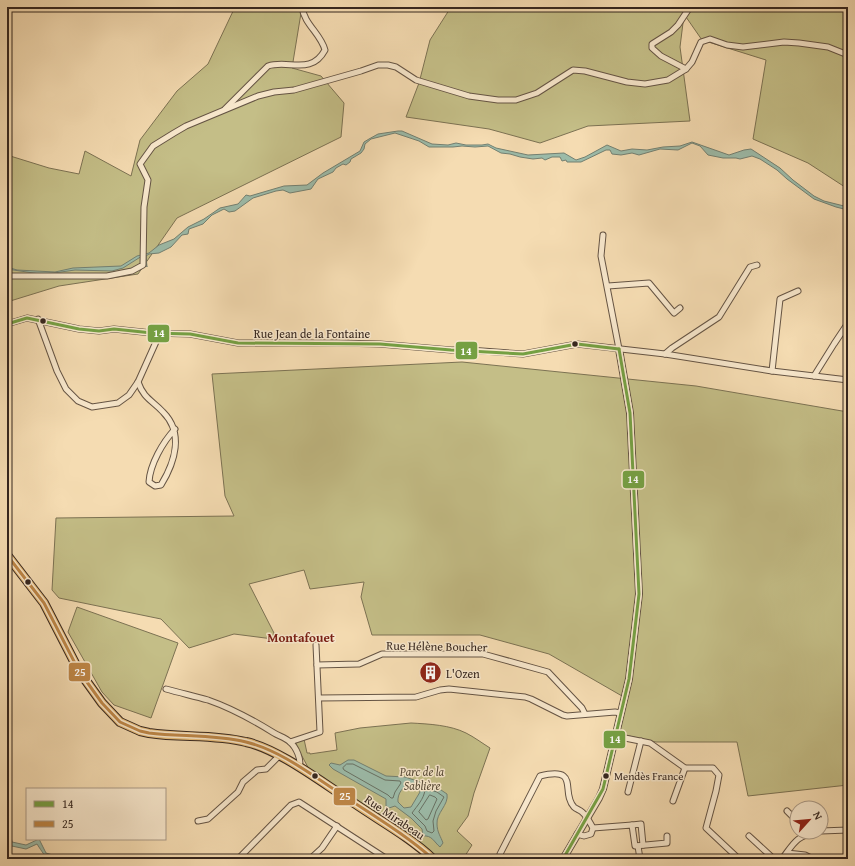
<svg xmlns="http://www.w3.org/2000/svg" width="855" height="866" viewBox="0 0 855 866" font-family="'Gentium Book Plus',serif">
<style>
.green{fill:#c4be87;stroke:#7c7253}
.water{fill:#9cbcaa;stroke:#738072;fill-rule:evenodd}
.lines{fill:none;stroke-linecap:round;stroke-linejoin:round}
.shore{stroke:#687164;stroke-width:1}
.minor-casing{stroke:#655444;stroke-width:7}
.tertiary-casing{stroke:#655444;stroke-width:8}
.primary-casing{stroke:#35261f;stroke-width:10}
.minor{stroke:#f8e8cd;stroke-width:5}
.tertiary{stroke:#f8e8cd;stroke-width:6}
.primary{stroke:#eabe79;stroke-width:8}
.bus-1-casing{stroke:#f8e8cd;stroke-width:6}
.bus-2-casing{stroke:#f8e8cd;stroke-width:6}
.bus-1{stroke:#75a043;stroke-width:3}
.bus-2{stroke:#be8646;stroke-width:3}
.bus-dot{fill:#35261f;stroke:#f8e8cd;stroke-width:1.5}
.labels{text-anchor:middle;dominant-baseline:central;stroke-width:3;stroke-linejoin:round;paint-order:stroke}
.bus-label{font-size:11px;fill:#35261f;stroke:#f8e8cd;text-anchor:start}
.street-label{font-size:12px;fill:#35261f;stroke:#f8e8cd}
.poi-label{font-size:12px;fill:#35261f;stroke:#f8e8cd;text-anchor:start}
.park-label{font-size:12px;font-style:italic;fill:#594c39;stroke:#f8e8cd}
.neighbourhood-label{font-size:13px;font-weight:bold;fill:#7a1f14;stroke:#f8e8cd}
.line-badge{stroke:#f8e8cd;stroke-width:1.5}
.badge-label{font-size:11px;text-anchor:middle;font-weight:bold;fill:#fff}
</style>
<rect width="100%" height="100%" fill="#f5dcb2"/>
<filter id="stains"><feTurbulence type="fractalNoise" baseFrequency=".005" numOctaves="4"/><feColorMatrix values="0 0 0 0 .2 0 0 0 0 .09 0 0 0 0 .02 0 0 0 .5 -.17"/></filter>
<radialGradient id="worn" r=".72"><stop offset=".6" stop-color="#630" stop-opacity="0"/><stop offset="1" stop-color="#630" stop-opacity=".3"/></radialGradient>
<!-- green -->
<g class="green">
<polygon points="235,7 304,7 301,13 292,68 321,76 344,103 341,137 177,218 138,274 59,286 7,302 7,155 49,168 79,174 85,151 131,176 140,140 177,91 208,64"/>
<polygon points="451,7 685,7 680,47 690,121 588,126 540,143 489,129 406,117 419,83 430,40"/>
<polygon points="690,7 848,7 848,189 808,163 753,139 766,60 702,40 686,17"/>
<polygon points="462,362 696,386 848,412 848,785 748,796 737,742 656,742 620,734 622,696 549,654 480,635 372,635 361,597 364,582 310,589 304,570 249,584 274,633 273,639 234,634 189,648 161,619 59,598 52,590 56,518 234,516 225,496 212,374"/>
<polygon points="77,607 178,643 151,718 114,705 102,692 68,632"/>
<path d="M411,723C429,724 450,725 466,733C474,737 482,743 490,748L474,793L468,816L457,831L472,845L463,859H439L427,848L388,820L310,771L296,745V742L304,739L307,753H310V754L337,750L335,733L360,728Z"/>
</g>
<!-- water -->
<g class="water">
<polygon points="398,131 402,131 432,144 448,145 456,143 466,145 482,145 488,144 496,148 528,155 564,153 576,160 585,157 607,145 621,151 632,149 647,150 663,147 680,146 692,142 729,155 744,150 751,149 780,168 793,180 814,196 824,201 848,207 848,210 836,207 814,199 787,179 777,170 760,159 752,156 740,159 736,158 723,158 708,155 700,146 692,143 678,150 660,149 639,155 632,153 621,155 612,154 610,150 606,150 581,162 567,162 566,160 562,161 560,157 552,157 545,160 542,158 533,159 520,157 510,154 501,153 488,146 475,147 462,146 453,147 429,147 419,141 395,133 371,139 365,144 364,149 361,153 351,159 350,162 346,165 343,164 336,168 333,172 318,179 311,189 290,193 283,190 276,191 253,198 235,211 229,212 224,209 212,215 203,224 189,229 188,234 182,235 171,247 159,253 149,254 146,256 147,267 142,256 123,268 112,271 75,270 54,273 40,274 7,269 7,267 17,270 55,272 73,268 121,266 137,256 149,253 159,245 174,239 188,227 204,219 220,208 238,204 246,195 250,196 284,186 307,185 323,173 360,151 364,142 369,139 378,134"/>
<path d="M348,760H354L386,776L405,777L438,788L447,794C449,805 436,813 437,824C437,832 441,837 443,843L440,847C434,842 432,835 423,836L422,829L411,818L395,806L389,808L386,806V799L333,769L329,765L331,763L340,765ZM412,784L419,788L420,792L411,807L404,808L398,802C397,794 403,785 412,784Z"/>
<path d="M7,815L12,842L26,845L39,839L46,853L66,859C46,859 48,861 37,844L26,849L7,845Z"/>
</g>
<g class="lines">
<!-- shore -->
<g class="shore">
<polygon points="347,764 353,764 385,780 400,781 401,783 395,792 393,798 391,798 388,795 344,770 343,768"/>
<path d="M427,789L437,792L444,797L436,811L433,821L434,831L432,833L427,831L425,826L412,813C417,806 424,799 425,790Z"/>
<polygon points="430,795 435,797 437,799 428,819 426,820 419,812"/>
</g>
<defs>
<g id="minor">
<polyline points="686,69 661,56 652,48 652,44 671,32 678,25 690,7"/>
<path d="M225,109L268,66C288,59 311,76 325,50C321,34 304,24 302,7"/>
<polyline points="603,235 601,256 619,349"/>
<polyline points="7,276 107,276 132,271 143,265 144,207 148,180 140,164 153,146 174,133 186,126 258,96 274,92 294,90 361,71 378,65 388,65 396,67 416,80 469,96 498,100 516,100 537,93 573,70 585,71 627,82 645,84 668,80 686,69 692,62 701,42 710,39 727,45 743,47 784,42 799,43 828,47 848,55"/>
<polyline points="608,286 649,283 674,313 680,308"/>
<polyline points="38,319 57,371 66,389 78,401 92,407 118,403 129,395 138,382 160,333"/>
<polyline points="7,324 27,318 79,329 99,331 114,329 152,333 190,334 238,343 338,343 380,344 451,350 469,350 523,354 577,344 665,354 772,371 848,380"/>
<polyline points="665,354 672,348 719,317 750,267 757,265"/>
<polyline points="772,371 780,299 798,291"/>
<polyline points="814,376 834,344 848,323"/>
<path d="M138,382C144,399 152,400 163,412C184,433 175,462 161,485L155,486L149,482C150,464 163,442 175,429"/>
<polyline points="317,665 359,664 382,654 483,654 548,672 582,708 585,714"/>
<path d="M166,689C180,693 194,696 208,700C231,708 253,720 274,733C279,736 286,738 290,742C296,747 302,760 299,767"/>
<polyline points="319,698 416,697 440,690 449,689 525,697 531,699 563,715 567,716 615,712 620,713"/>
<polyline points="615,736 650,743 685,768 713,768 719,775 716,791 706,828 739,859"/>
<polyline points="290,742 320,732 316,645"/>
<polyline points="628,792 641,741"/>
<polyline points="673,801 685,768"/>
<polyline points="787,811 797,821"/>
<polyline points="198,821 208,819 238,792 243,782 257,770 266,769 279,756"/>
<polyline points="632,825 641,824 643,845"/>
<polyline points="593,828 632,825 635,846 667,843 667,836"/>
<polyline points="821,831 848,830"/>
<polyline points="749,836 774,859"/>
<polyline points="638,846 640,859"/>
<polyline points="787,853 805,855 813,859"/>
<polyline points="238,859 291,805 299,802 387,859"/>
<polyline points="310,859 322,848 337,826"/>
<path d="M500,859V854L540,776C581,766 560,792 574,807C576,809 580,810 582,812C587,816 590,823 593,828L591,834L584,836L577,834"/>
<path d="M782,859C794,843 796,836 817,832"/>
</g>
<polyline id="tertiary" points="563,859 599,798 603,789 629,679 639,594 630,413 619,349"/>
<path id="primary" d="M7,555L44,603L79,671L102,703L120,722L140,731L149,733C181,738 214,734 246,742C279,749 324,784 354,803C380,821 410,837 433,859"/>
</defs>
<!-- minor casing -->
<use href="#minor" class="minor-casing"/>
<!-- tertiary casing -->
<use href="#tertiary" class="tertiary-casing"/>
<!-- primary casing -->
<use href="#primary" class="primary-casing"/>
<!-- minor -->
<use href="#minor" class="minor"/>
<!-- tertiary -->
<use href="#tertiary" class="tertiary"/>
<!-- primary -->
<use href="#primary" class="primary"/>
<defs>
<g id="bus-1">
<polyline points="7,324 27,318 79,329 99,331 114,329 152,333 190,334 238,343 380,344 451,350 523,354 577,344 619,349"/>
<polyline points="563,859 603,789 629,679 639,594 630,413 619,349"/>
</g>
<path id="bus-2" d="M7,555L44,603L79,671L102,703L120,722L140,731L149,733C181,737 214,734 246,742C282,751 313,776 344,796C374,816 406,835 433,859"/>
</defs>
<!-- bus-1 casing -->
<use href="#bus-1" class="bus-1-casing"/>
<!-- bus-2 casing -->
<use href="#bus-2" class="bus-2-casing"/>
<!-- bus-1 -->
<use href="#bus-1" class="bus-1"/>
<!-- bus-2 -->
<use href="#bus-2" class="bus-2"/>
</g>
<!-- icons -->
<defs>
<symbol id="building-disc" viewBox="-11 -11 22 22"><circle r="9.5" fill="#8f2418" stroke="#f8e8cd"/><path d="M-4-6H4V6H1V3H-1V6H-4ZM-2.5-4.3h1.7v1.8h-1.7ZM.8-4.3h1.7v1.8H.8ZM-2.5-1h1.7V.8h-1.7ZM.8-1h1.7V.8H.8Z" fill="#fff"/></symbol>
</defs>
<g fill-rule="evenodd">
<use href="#building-disc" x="418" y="660" width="25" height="25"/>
</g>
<!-- markers -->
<g class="bus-dot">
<circle cx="43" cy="321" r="3.5"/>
<circle cx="575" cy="344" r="3.5"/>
<circle cx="28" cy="582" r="3.5"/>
<circle cx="315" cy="776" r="3.5"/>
<circle cx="606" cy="776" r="3.5"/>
</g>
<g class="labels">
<!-- bus labels -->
<g class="bus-label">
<text x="614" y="776">Mendès France</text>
</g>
<!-- street labels -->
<g class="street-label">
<text x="312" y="333">Rue Jean de la Fontaine</text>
<text transform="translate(437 646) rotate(1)">Rue Hélène Boucher</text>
<text transform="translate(395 817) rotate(34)">Rue Mirabeau</text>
</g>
<!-- poi labels -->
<g class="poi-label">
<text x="446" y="673">L'Ozen</text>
</g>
<!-- park labels -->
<g class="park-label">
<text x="422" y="771">Parc de la<tspan x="422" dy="14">Sablière</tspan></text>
</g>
<!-- neighbourhood labels -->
<g class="neighbourhood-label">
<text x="301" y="637">Montafouet</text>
</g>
</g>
<g class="line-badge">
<rect x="147" y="324" width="23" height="19" rx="4" fill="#75a043"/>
<rect x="455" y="341" width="23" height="19" rx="4" fill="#75a043"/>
<rect x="622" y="470" width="23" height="19" rx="4" fill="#75a043"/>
<rect x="68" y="662" width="23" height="20" rx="4" fill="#be8646"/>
<rect x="603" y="730" width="23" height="19" rx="4" fill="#75a043"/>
<rect x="333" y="787" width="23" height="19" rx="4" fill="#be8646"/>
</g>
<g class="badge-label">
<text x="159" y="337">14</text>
<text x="466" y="355">14</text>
<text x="633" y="483">14</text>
<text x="80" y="676">25</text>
<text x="615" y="743">14</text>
<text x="345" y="800">25</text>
</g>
<!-- margin -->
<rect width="855" height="866" fill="none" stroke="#f5dcb2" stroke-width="24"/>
<rect x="8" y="8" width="839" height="850" fill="none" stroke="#35261f" stroke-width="2"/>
<rect x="12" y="12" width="831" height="842" fill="none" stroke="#35261f"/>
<!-- legend -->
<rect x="26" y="788" width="140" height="52" fill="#f8e8cd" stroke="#aa9a87"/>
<rect x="34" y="801" width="20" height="6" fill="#75a043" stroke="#aa9a87"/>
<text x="62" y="808" font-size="12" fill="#35261f">14</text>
<rect x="34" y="821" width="20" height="6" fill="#be8646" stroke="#aa9a87"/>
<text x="62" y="828" font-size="12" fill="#35261f">25</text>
<!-- north arrow -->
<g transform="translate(809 820) rotate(63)"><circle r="19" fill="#f8e8cd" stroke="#aa9a87"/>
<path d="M0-3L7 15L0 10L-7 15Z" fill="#8f2418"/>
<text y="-6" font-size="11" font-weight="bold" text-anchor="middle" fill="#35261f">N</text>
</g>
<rect width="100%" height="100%" filter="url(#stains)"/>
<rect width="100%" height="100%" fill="url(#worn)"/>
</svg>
